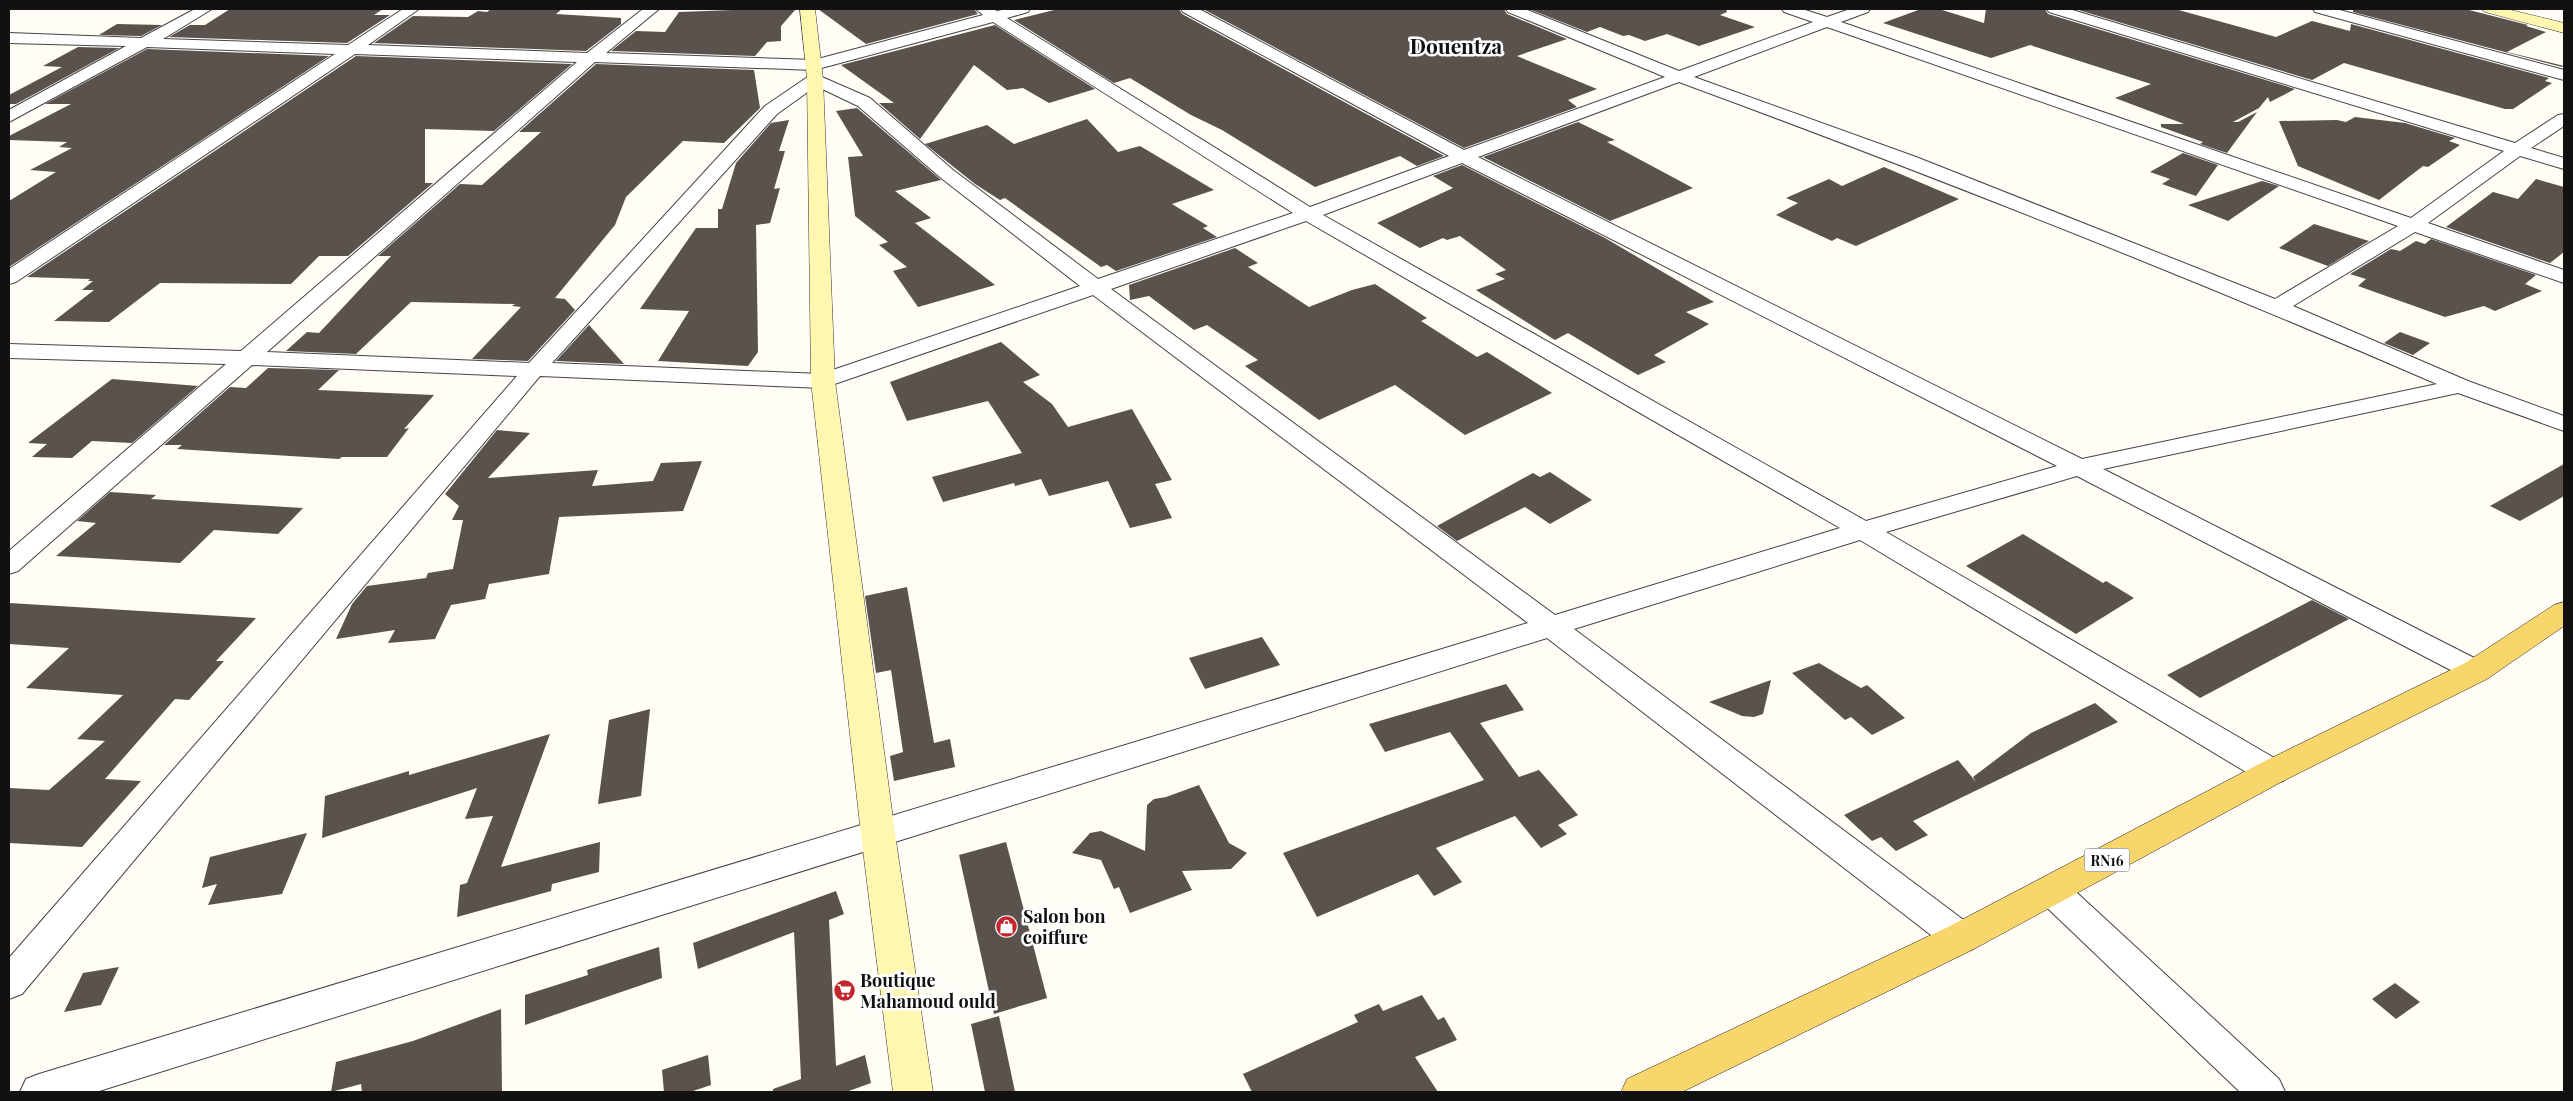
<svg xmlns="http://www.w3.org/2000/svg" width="2573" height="1101" viewBox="0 0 2573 1101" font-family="'Playfair Display',serif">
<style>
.building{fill:#5a524d}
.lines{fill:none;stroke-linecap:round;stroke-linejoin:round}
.street-casing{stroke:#444;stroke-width:2}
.secondary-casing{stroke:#333;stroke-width:1}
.primary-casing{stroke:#222;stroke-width:1}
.street{fill:#fff;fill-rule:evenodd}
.secondary{fill:#fff6b0;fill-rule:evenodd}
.primary{fill:#f9d66b;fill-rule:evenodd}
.labels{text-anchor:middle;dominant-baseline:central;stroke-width:5;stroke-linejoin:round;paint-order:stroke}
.shield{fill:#fff;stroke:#585858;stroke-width:1}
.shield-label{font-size:14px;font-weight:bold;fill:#111}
.near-poi-label{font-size:18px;font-weight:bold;fill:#111;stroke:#fff;text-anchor:start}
.far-town-label{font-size:21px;font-weight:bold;fill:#111;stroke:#fff}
</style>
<rect width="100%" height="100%" fill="#fffdf5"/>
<!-- building -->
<g class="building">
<polygon points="230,9 383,9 374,15 390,15 347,43 169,37 190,25 205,25"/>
<polygon points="491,9 562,9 556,14 621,18 621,24 586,51 374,43 413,16 468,17 478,11 487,12"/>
<polygon points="759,9 796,9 781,26 781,41 767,42 755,56 611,51 636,31 665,32 679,12"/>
<polygon points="818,9 974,9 978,14 866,44"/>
<polygon points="1058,9 1179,9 1182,14 1444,156 1417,166 1400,156 1315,187 1222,130 1191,115 1130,78 1114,83 1014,20"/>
<polygon points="1203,9 1504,9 1507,14 1567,39 1517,56 1597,89 1568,100 1577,107 1464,148"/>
<polygon points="1529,9 1726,9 1727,12 1720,15 1755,27 1699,46 1667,34 1645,41 1629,35 1623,36 1600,27 1587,32"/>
<polygon points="1921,9 1939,9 1984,23 1986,9 2045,9 2048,14 2295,89 2270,102 2268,97 2259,108 2233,122 2238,122 2257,112 2227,153 2200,144 2203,142 2161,127 2161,124 2184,124 2115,98 2151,84 2030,45 1991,58 1883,23"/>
<polygon points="2075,9 2175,9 2276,37 2312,21 2350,31 2351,24 2549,78 2545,81 2552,83 2513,109 2505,109 2344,63 2312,80"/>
<polygon points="2353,9 2465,9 2528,25 2526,26 2546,32 2507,52 2564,66 2562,67 2353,12"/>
<polygon points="117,24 162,25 141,36 99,35"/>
<polygon points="995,25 1095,89 1049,103 1023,88 1007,90 974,65 920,139 879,103 894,103 841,65"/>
<polygon points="78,47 119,48 16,104 9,104 9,95 62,67 43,66"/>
<polygon points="147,49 329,56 9,267 9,201 56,172 30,170 72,148 59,147 67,142 9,140 9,136 71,104 45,104"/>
<polygon points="356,56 572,64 494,131 425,129 425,183 433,183 348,256 319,256 291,284 160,283 109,322 54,321 94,290 82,290 93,281 88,281 90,279 27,277"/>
<polygon points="596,64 754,70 760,108 724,143 683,141 626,197 615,225 555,298 565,299 575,310 528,361 472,359 521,307 512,306 515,304 411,302 356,354 286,351 307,332 319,333 391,256 378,256 460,184 482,185 541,132 519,132"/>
<polygon points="857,108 941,180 895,191 931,218 915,223 995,285 918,307 893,271 907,267 879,245 888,242 855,216 848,157 863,156 836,111"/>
<polygon points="2355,117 2405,123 2455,138 2449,141 2460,145 2428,167 2423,166 2379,200 2298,166 2279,121 2337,120 2346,122"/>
<polygon points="1087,119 1118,152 1140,146 1214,190 1172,204 1208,226 1203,228 1217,237 1116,271 1107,265 1101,267 1005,198 1000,200 975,184 925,144 987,125 1014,144"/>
<polygon points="789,120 779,151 785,151 774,189 780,188 770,223 756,225 758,352 748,366 658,361 689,311 640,309 696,228 718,228 718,209 722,209 736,163 771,123"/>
<polygon points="1578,122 1615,140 1607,142 1693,188 1610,221 1483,157"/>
<polygon points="2183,153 2218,165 2196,196 2162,184 2170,179 2150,172"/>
<polygon points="1462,165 1605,238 1714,302 1686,312 1709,324 1654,355 1666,362 1638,375 1568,333 1555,340 1476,290 1505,279 1495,274 1506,270 1460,236 1447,240 1443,238 1420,248 1377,223 1453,188 1433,176"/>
<polygon points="1884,167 1959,199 1856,246 1837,238 1832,241 1776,215 1798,203 1786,198 1829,179 1842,186"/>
<polygon points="2536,179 2564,187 2564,252 2550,263 2446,227 2493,192 2518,199"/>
<polygon points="2262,181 2279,186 2228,221 2188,205"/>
<polygon points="2314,224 2369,241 2328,266 2279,248"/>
<polygon points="2431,239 2536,275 2525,284 2542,291 2495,311 2484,306 2445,317 2358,286 2366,279 2350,274 2391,249 2400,251 2416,241 2425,244"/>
<polygon points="1235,248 1258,263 1248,267 1309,307 1352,290 1375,284 1427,318 1421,321 1477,357 1487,352 1552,393 1465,435 1395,385 1319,420 1245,366 1258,360 1207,325 1194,330 1149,296 1130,300 1129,285"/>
<polygon points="589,325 624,364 556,361"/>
<polygon points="2400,332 2430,343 2413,355 2384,343"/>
<polygon points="1001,342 1040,375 1023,382 1052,404 1068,427 1132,409 1172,480 1155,484 1172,518 1130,528 1108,481 1049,496 1041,479 1015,486 1014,483 943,502 932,477 1022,453 988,401 907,421 890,382"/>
<polygon points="268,368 339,370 318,390 434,395 404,429 409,428 387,457 342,457 339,459 177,449 182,445 164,445 230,387 246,388"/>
<polygon points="112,379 198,386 132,443 92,441 72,458 32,457 47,444 28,443"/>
<polygon points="497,430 530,433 488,478 598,470 592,486 653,481 661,463 702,461 683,511 559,517 549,574 489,584 485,599 451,605 435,639 388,643 395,630 336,639 352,604 367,586 426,578 428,573 453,569 463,520 452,520 459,506 445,494"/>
<polygon points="2564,464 2564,496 2520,521 2490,506"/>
<polygon points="1550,472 1592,500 1550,524 1525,507 1457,541 1437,526 1533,473 1540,477"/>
<polygon points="110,492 156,495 151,499 303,508 278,534 214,530 180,563 56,556 96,523 77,521"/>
<polygon points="2023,534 2103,583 2106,581 2134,598 2076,634 1966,566"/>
<polygon points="907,587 934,743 950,739 955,767 894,781 890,756 903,752 891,670 876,673 865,596"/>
<polygon points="2312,600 2349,619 2200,698 2167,675"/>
<polygon points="9,603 256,618 216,661 224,661 189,700 175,699 105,779 141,781 82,847 9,843 9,788 49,790 105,741 77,739 123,695 26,688 69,648 9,644"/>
<polygon points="1262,637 1280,665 1205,689 1189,658"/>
<polygon points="1819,663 1861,688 1867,685 1905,718 1872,735 1851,717 1845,720 1792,673"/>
<polygon points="1771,680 1763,714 1754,717 1742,716 1709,702"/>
<polygon points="1506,684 1524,710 1480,723 1519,777 1539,770 1578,815 1558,825 1567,834 1541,848 1515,816 1436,848 1462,882 1434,896 1418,874 1317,917 1283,853 1484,780 1450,732 1385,752 1369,724"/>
<polygon points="2095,703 2118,722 1913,821 1928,835 1896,851 1881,837 1872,841 1844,815 1958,760 1976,782 1973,777 2031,733"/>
<polygon points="650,709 641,796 598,804 609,720"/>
<polygon points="550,734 501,867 600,842 599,872 552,884 551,891 457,917 460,885 467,883 493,816 465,819 477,788 322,838 325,796 409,771 409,775"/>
<polygon points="1199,785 1229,843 1247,853 1231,869 1182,871 1192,890 1130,913 1119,887 1114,889 1101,860 1072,853 1090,833 1101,831 1145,851 1147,805 1154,799 1166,797"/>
<polygon points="307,833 282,894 208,905 217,884 202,888 210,857"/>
<polygon points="1006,842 1047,998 994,1014 959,855"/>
<polygon points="836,891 844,914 829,920 836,1066 865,1055 871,1083 846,1092 773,1092 773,1089 801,1079 794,932 698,969 693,943"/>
<polygon points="659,947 662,978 525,1025 525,995 588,975 587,970"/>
<polygon points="119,967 101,1005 64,1012 83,973"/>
<polygon points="2395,983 2420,1002 2396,1019 2372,999"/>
<polygon points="1422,995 1438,1020 1444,1017 1457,1040 1415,1057 1438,1092 1252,1092 1243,1074 1358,1022 1354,1015 1379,1004 1383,1011"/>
<polygon points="501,1009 502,1092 362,1092 361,1084 331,1092 336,1062 413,1041"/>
<polygon points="999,1016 1015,1092 985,1092 971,1024"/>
<polygon points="708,1055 711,1085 690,1092 664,1092 662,1070"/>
</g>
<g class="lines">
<defs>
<g id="street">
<path d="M195,9H212L163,39L348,45L403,9H419L368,45L587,53L643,9H659L606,53L814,60L983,15L976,9H993L997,11L1007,9H1030L1028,12L1007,18L1310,207L1449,156L1183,12L1181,9H1199L1464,150L1665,77L1508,12L1506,9H1525L1679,71L1813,22L1784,12L1782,9H1802L1827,17L1850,9H1870L1868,12L1841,22L2411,218L2504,151L2049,12L2047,9H2069L2515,143L2558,115L2564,114V126L2531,148L2564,158V169L2520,156L2428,223L2564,270V283L2415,232L2293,306L2468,381L2564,416V431L2458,393L2103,469L2486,664L2490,671L2486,678L2476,681L2466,678L2077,476L1886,532L2283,763L2288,772L2283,781L2272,784L2261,781L1860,540L1574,629L1973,927L1978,938L1973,949L1961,953L1949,949L1547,638L96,1092H20L26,1079L39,1074L1528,623L1093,295L823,388L540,376L22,994L9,999V958L517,376L252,365L18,571L9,574V551L226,364L9,358V344L241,351L577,62L355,54L16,282L9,284V269L335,54L147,47L9,122V110L126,46L9,43V33L141,38ZM993,22L1293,213L1098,279L953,170L870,98L815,74L809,76L765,106L529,363L267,352L595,62L814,70ZM1827,27L2398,226L2275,299L1916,157L1694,77ZM1679,82C1934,176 2187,276 2437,384L2082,459L1478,157ZM816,86L858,106L941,178L1080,286L821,374L552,363L777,114ZM1462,163L2057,466L1866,521L1323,215ZM1306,221L1840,528L1555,615L1111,289Z"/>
<polygon points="2313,9 2336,9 2564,70 2564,80 2315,12"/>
<polygon points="2051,876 2063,880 2279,1079 2285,1092 2240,1092 2039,900 2034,890 2039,880"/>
</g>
<g id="secondary">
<polygon points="800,9 815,9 823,79 835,381 895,834 933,1092 893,1092 861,834 811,381 807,79"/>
<polygon points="2482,9 2507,9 2564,23 2564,33 2485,12"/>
</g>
<polygon id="primary" points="2564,602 2564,626 2487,679 2283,781 1974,949 1682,1092 1621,1092 1627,1079 1948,927 2261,763 2465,663 2554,605"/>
</defs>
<!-- street casing -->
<use href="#street" class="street-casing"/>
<!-- secondary casing -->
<use href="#secondary" class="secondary-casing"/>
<!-- primary casing -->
<use href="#primary" class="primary-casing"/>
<!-- street -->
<use href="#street" class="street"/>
<!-- secondary -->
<use href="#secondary" class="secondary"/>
<!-- primary -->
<use href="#primary" class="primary"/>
</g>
<!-- icons -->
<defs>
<symbol id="shop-disc" viewBox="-11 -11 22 22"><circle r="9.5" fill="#c4262e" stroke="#fff"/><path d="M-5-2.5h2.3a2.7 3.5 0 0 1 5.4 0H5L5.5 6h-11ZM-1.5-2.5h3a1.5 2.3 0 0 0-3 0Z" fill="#fff"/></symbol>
<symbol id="supermarket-disc" viewBox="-11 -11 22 22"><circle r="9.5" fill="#c4262e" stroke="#fff"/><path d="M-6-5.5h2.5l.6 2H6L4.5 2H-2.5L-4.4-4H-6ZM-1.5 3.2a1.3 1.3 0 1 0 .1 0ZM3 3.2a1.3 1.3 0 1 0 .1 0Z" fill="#fff"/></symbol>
</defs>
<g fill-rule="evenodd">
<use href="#shop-disc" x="994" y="914" width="25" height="25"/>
<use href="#supermarket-disc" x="832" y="978" width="25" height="25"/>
</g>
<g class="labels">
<!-- shield labels -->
<rect class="shield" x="2084.5" y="848.5" width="45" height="23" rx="4"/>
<g class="shield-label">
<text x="2107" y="860">RN16</text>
</g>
<!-- near-poi labels -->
<g class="near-poi-label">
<text x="1023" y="916">Salon bon<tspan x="1023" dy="21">coiffure</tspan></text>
<text x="860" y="980">Boutique<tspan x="860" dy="21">Mahamoud ould</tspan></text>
</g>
<!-- far-town labels -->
<g class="far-town-label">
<text x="1456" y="45">Douentza</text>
</g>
</g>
<!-- border -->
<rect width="2573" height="1101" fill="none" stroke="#111111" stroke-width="20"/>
</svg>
